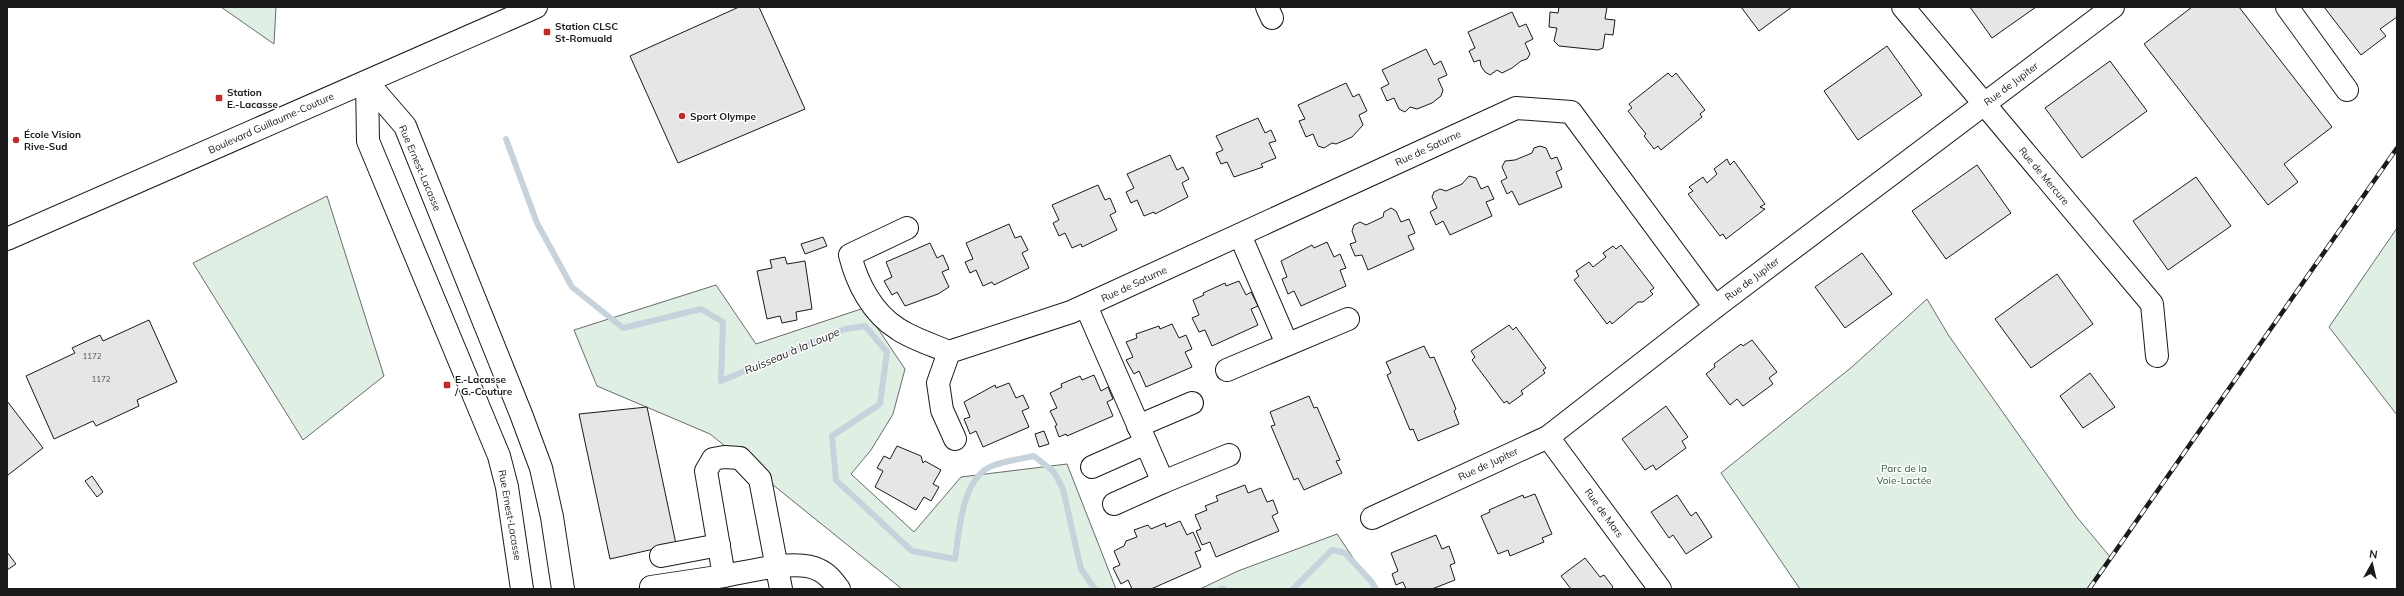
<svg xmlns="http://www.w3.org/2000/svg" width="2404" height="596" viewBox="0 0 2404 596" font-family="Mulish,sans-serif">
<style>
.green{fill:#e0efe3;stroke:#6a6a6a}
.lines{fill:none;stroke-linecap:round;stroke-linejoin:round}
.stream{stroke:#c6d2dc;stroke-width:6}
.building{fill:#e6e6e6;stroke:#1a1a1a}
.minor-casing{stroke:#1a1a1a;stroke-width:24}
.major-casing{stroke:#1a1a1a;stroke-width:24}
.minor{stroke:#fff;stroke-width:22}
.major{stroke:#fff;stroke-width:22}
.rail-casing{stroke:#1a1a1a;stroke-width:4.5}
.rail{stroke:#fff;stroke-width:3;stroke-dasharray:9;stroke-linecap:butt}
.poi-dot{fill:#c62828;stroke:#fff;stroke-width:1.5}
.labels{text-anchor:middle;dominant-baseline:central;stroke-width:3;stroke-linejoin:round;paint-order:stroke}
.number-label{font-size:8px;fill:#4d4d4d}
.poi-label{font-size:10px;font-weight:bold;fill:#1a1a1a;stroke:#fff;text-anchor:start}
.street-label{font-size:10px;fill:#1a1a1a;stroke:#fff}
.park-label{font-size:10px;fill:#2b5a34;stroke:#fff}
.water-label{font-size:11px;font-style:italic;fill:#1a1a1a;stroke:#fff}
</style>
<rect width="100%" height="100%" fill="#fff"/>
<!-- green -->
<g class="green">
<polygon points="221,7 276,7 274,44"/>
<polygon points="327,196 384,376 303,440 193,263"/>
<polygon points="2397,228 2397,415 2329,327"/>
<polygon points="716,285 756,344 864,308 905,369 893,414 871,450 851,474 914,532 961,477 1067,464 1116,589 902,589 710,434 597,386 574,330"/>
<polygon points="1927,299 1949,336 2076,516 2111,558 2089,589 1800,589 1721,473 1853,366"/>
<polygon points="1337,534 1374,589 1200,589 1238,571"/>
</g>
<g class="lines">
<!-- stream -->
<g class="stream">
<path d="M506,139L537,223L572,287L623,328L701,309L723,322L721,381L845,329L865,326L887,352L880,404L832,436L836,480L912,551L955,559C959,532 962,477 992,466C1005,461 1020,459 1034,456L1054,472L1063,489L1081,569L1095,589"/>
<polyline points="1221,589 1224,589"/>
<polyline points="1293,589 1332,550 1345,553 1371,581 1376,589"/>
</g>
</g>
<!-- building -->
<g class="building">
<polygon points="739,7 759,7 805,109 678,163 630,56"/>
<polygon points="1559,7 1607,7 1605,19 1615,20 1613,35 1605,34 1603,48 1598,50 1559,46 1554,41 1557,28 1549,27 1550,12 1558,13"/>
<polygon points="1741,7 1792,7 1759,31"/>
<polygon points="1970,7 2036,7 1992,38"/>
<polygon points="2192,7 2239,7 2332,127 2284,164 2298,182 2268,205 2144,44"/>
<polygon points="2324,7 2397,7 2397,17 2380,29 2386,36 2361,55"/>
<polygon points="1512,12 1519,27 1526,24 1533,39 1525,43 1530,54 1527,59 1521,61 1512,68 1502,73 1497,70 1490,75 1485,72 1481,66 1480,60 1474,62 1469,51 1475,48 1468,32"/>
<polygon points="1887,46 1922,95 1858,140 1824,91"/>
<polygon points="1426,49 1434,65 1441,61 1447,75 1438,79 1443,90 1441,96 1432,103 1417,109 1410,107 1405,112 1399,109 1394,98 1387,101 1381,88 1389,84 1382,70"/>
<polygon points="2110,61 2147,111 2082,158 2045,108"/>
<polygon points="1668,73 1672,77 1676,73 1705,110 1700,114 1702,117 1661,150 1658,146 1654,149 1644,136 1646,134 1628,111 1632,108 1629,104"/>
<polygon points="1346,83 1353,97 1359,94 1367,111 1359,115 1363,125 1352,137 1336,144 1332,143 1324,148 1318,146 1313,134 1306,137 1299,121 1305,119 1298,105"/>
<polygon points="1258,118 1265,133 1271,130 1276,141 1269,143 1276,158 1261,164 1263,167 1234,177 1227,162 1221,164 1216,153 1223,150 1216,136"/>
<polygon points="1540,146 1546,148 1551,159 1557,157 1562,169 1556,172 1562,187 1519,205 1512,191 1507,194 1501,181 1507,178 1502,167 1505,161 1515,160 1532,153 1534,148"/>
<polygon points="1170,155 1177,170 1183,167 1189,179 1182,183 1188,197 1155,214 1154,212 1144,216 1137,200 1131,203 1126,192 1134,188 1127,174"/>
<polygon points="1727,159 1730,165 1734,161 1765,204 1760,207 1765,209 1726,239 1723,234 1720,236 1688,194 1693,191 1689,187 1703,177 1707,183 1717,174 1714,169"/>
<polygon points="1977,165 2011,213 1946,259 1912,211"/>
<polygon points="1469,176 1476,178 1481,189 1488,186 1494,199 1486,202 1492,216 1450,235 1443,221 1436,225 1430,212 1437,208 1432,197 1434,192 1440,189 1446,191 1462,184"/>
<polygon points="2196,177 2231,226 2168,270 2133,221"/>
<polygon points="1098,185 1105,200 1110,198 1116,212 1110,215 1117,230 1082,247 1081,244 1072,248 1065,233 1059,236 1053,223 1059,220 1052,205"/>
<polygon points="1391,208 1396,211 1401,222 1409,219 1415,233 1408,236 1414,249 1368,270 1362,255 1355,256 1350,244 1356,242 1352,231 1354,225 1360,222 1366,225 1383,217 1384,212"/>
<polygon points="1009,224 1015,238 1021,236 1028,250 1022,253 1029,268 994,285 992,282 983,286 976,270 970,273 965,262 973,259 966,243"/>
<polygon points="823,237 827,246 805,254 801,244"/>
<polygon points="1327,242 1334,257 1340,254 1346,268 1340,270 1346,286 1301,306 1294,291 1288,294 1282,279 1287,277 1281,261 1312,245 1314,248"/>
<polygon points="930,243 937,258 943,255 949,269 942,272 949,287 938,294 905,306 897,292 892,295 884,281 892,277 886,262"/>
<polygon points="1621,245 1654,288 1650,291 1653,294 1643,302 1638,302 1612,324 1610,321 1607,324 1574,280 1579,276 1576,271 1589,262 1593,267 1606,257 1603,253 1613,246 1616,249"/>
<polygon points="1862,253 1892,294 1845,328 1815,287"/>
<polygon points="785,257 787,264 805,261 812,309 796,312 797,320 782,323 780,316 767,319 757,271 772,268 770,260"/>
<polygon points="2057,274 2093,324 2031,368 1995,319"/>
<polygon points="1239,281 1246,295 1251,292 1258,306 1251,309 1258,325 1212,346 1205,330 1199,332 1192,318 1199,315 1193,300 1204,295 1203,293 1225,283 1226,286"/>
<polygon points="149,320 177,382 137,400 139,406 96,426 93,421 54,439 26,376 75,353 72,348 100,335 103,341"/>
<polygon points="1172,324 1179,338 1186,335 1192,349 1185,352 1192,367 1146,387 1139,371 1134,374 1126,360 1133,357 1126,342 1137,338 1136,334 1159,326 1160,329"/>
<polygon points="1509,325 1513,330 1516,327 1546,368 1543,370 1545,373 1521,391 1523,394 1509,404 1507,401 1504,403 1472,360 1475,357 1471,351"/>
<polygon points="1752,340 1777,372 1769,378 1773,384 1743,406 1737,399 1730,405 1706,374 1715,367 1714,364 1741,344 1743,346"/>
<polygon points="1424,346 1430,358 1434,357 1456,409 1454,411 1459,424 1418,441 1413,429 1410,430 1387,375 1391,373 1386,362"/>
<polygon points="2090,373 2115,407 2083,428 2060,396"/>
<polygon points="1094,375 1101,391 1108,387 1113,399 1107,402 1113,416 1067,436 1066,434 1059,437 1055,426 1057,425 1050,411 1057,408 1050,393 1062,387 1061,384 1080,376 1082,380"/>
<polygon points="1009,383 1016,398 1023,395 1029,408 1022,411 1029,427 983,447 976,431 970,434 964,419 970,417 964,402 995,385 996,388"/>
<polygon points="1309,396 1314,408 1317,407 1340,460 1336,461 1342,473 1304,490 1298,478 1294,480 1271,426 1275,425 1270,412"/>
<polygon points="7,401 43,448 8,475 7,473"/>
<polygon points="1666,406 1688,437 1682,441 1686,448 1656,470 1653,465 1645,470 1622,439"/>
<polygon points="647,407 676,544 610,559 579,414"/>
<polygon points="1044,431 1049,444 1039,447 1035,434"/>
<polygon points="897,446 921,456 923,463 925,461 941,470 933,484 939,487 931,501 924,497 916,510 875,487 883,471 877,468 884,456 890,459"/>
<polygon points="92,476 103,492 97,497 85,481"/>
<polygon points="1245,485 1248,493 1261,488 1267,502 1273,500 1278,513 1272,516 1279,531 1216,557 1210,542 1202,545 1196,531 1201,529 1195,515 1207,510 1205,506 1218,501 1216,496"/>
<polygon points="1535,494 1552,534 1542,538 1544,542 1510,556 1508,550 1498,554 1481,516 1490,512 1489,510 1523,495 1524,498"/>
<polygon points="1677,495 1691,516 1696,512 1712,537 1686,554 1673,535 1669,538 1651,512"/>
<polygon points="1180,521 1187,535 1193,532 1201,550 1195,552 1201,567 1151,589 1132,589 1128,580 1121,584 1113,568 1120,565 1114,551 1124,546 1126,541 1137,537 1134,530 1148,525 1151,529 1165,523 1166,527"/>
<polygon points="1436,535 1442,549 1449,546 1455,563 1450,565 1455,580 1432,589 1406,589 1403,582 1396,585 1392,574 1398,571 1391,553"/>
<polygon points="7,552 16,564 7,570"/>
<polygon points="1585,558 1600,577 1604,575 1613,587 1611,589 1571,589 1561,576"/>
</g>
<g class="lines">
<defs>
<g id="minor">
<polyline points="1267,7 1272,18"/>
<polyline points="1903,7 2152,304 2157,356"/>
<polyline points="2287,7 2347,90"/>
<polyline points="367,82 405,126 521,414 541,468 552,517 563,589"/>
<polyline points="367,82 368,141 499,456 507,487 522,589"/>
<path d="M907,228L850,255C857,283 872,313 898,329C913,339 933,345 949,352"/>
<polyline points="1240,235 1287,344"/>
<polyline points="1086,306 1163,482 1229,455"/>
<polyline points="1227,370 1348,319"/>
<polyline points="1138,426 1192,403"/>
<polyline points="1548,437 1660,589"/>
<polyline points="955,439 942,410 938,383 949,352 1071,312 1516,108 1571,112 1715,307"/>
<polyline points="1092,467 1146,443"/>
<polyline points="1114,504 1163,482"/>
<polyline points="1372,518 1548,437 1715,307 2113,7"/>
<polyline points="661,556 719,545"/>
<polyline points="651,587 724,576"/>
<path d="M781,589L760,479L740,458L724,457L713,459L706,471L724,576C748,572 797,558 819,570C828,574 833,581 839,589"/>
</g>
<polyline id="major" points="7,239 536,7"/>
</defs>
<!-- minor casing -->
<use href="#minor" class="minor-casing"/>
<!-- major casing -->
<use href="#major" class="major-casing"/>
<!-- minor -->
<use href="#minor" class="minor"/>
<!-- major -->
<use href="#major" class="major"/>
<defs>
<polyline id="rail" points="2089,589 2397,148"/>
</defs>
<!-- rail casing -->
<use href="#rail" class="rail-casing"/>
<!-- rail -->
<use href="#rail" class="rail"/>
</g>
<!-- markers -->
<g class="poi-dot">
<rect x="543" y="28" width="8" height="8" rx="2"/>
<rect x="215" y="94" width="8" height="8" rx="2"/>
<circle cx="682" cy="116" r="4"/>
<circle cx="16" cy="140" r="4"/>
<rect x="443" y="381" width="8" height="8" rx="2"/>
</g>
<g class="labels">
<!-- number labels -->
<g class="number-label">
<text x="92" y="356">1172</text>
<text x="101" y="379">1172</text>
</g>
<!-- poi labels -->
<g class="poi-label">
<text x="555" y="26">Station CLSC<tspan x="555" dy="12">St-Romuald</tspan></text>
<text x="227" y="92">Station<tspan x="227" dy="12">E.-Lacasse</tspan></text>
<text x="690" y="116">Sport Olympe</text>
<text x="24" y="134">École Vision<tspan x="24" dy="12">Rive-Sud</tspan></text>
<text x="455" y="379">E.-Lacasse<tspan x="455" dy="12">/ G.-Couture</tspan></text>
</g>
<!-- street labels -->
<g class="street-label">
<text transform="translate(2011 84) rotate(-37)">Rue de Jupiter</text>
<text transform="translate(271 123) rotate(-24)">Boulevard Guillaume-Couture</text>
<text transform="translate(1428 148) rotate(-25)">Rue de Saturne</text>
<text transform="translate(420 168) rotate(67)">Rue Ernest-Lacasse</text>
<text transform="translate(2044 176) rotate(50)">Rue de Mercure</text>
<text transform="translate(1752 279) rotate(-37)">Rue de Jupiter</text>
<text transform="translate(1134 284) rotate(-25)">Rue de Saturne</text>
<text transform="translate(1488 464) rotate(-25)">Rue de Jupiter</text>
<text transform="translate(1604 513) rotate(54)">Rue de Mars</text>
<text transform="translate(510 515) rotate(80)">Rue Ernest-Lacasse</text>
</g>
<!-- park labels -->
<g class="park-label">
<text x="1904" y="468">Parc de la<tspan x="1904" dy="12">Voie-Lactée</tspan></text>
</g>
<!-- water labels -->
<g class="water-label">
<text transform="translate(792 351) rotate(-23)">Ruisseau à la Loupe</text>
</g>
</g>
<!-- border -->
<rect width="2404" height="596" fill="none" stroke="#1a1a1a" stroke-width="16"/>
<!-- north arrow -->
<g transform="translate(2372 564) rotate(8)" stroke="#ffffff" stroke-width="3" paint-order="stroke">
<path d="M0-3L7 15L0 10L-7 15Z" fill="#1a1a1a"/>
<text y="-6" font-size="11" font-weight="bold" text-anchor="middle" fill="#1a1a1a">N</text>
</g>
</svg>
